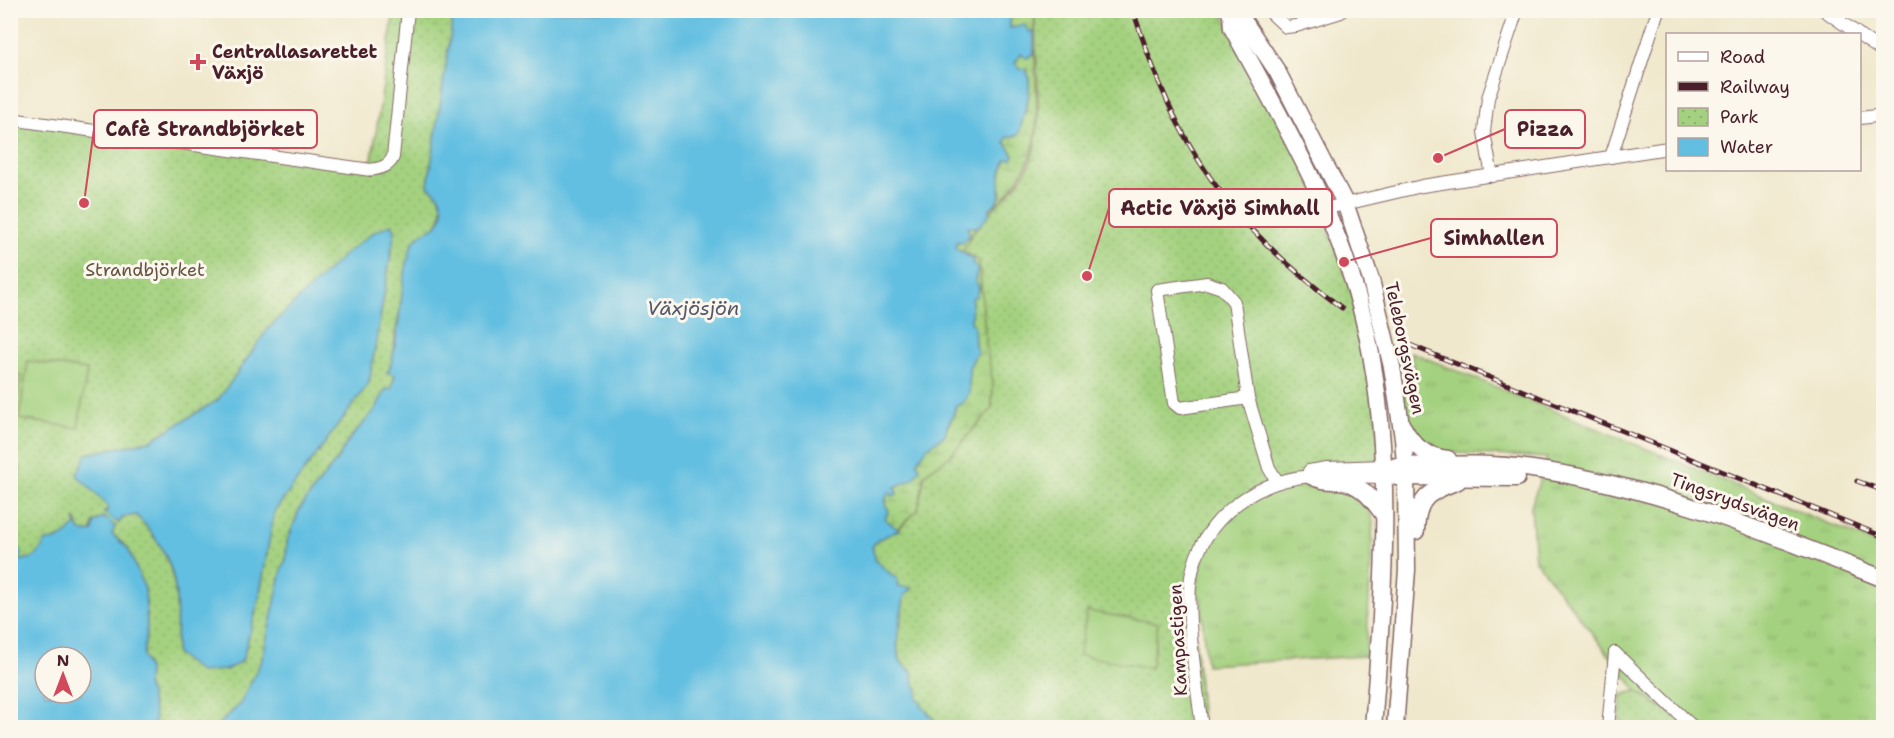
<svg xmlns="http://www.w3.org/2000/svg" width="1894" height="738" viewBox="0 0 1894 738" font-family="'Shantell Sans',sans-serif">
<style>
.grass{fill:url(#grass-tufts);stroke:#777855;stroke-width:1.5}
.wetland{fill:url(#wetland-marsh);stroke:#777855;stroke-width:1.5}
.park{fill:url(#park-dots);stroke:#777855;stroke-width:1.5;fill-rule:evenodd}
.pitch{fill:#a4d17f;stroke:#777855;stroke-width:1.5}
.water{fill:#63bfe1;stroke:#566f86;stroke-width:1.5;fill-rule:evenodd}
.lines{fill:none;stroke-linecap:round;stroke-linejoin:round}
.stream{stroke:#63bfe1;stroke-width:3}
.street-casing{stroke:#846563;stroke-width:14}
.secondary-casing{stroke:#846563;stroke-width:19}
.street{stroke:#fff;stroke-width:12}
.secondary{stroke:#fff;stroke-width:16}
.rail-casing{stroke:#4a1f2b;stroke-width:5}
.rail{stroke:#fbf7ec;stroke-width:3;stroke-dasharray:9;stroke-linecap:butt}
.poi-dot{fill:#d1495b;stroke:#fbf7ec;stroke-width:2}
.labels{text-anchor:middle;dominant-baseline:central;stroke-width:6;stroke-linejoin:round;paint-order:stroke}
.poi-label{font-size:18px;font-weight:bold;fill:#4a1f2b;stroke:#fbf7ec;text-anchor:start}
.park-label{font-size:18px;fill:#655444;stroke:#fbf7ec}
.street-label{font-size:18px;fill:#4a1f2b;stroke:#fbf7ec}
.water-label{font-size:20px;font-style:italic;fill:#53576b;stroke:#fbf7ec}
.leader{fill:none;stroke:#d1495b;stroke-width:2}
.callout-dot{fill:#d1495b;stroke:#fbf7ec;stroke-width:2}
.callout{fill:#fbf7ec;stroke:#d1495b;stroke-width:2}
.callout-label{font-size:20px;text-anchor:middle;font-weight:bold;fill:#4a1f2b}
</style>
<defs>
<pattern id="grass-tufts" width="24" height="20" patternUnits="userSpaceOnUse" patternTransform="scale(1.5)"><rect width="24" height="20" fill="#a4d17f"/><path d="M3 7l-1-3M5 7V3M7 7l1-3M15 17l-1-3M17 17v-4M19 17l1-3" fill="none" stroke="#8fb36e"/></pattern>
<pattern id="wetland-marsh" width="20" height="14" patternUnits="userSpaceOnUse" patternTransform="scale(1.5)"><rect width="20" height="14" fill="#a4d17f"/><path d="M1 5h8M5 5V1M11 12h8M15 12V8" fill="none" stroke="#8fb36e"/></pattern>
<pattern id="park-dots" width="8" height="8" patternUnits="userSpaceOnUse" patternTransform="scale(1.5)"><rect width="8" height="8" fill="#a4d17f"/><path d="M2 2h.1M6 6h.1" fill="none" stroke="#8fb36e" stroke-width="1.8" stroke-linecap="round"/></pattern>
</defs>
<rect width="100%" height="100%" fill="#fbf7ec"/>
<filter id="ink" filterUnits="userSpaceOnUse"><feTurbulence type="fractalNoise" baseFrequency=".0167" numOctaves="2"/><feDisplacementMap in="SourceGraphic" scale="12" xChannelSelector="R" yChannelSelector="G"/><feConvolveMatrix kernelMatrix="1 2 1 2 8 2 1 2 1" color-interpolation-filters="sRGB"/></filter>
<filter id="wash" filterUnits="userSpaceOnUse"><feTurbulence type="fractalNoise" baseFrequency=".008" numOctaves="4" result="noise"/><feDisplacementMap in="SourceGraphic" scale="24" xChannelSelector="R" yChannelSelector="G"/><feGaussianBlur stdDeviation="1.35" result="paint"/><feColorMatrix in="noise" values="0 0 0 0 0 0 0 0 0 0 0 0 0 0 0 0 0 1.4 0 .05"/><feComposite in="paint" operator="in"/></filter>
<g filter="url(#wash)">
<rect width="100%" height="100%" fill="#f0e8cc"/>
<!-- grass -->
<g class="grass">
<polygon points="1411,352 1883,546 1883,727 1691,727 1637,691 1535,560 1531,506 1547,458 1440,452 1410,436 1403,395 1416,391"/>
<path d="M1296,484C1335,487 1358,479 1373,521L1366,656L1206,665L1201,598L1195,596C1203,531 1233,500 1296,484Z"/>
</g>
<!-- wetland -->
<g class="wetland">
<polygon points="1014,11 1035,11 1034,31 1030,32 1024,25 1010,28 1011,13"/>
<path d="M1035,51C1036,128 1049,156 988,214L990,208L996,204L1002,193L999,183L1005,159L1014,155L1005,142L1007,137L1017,135C1025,116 1035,88 1026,69H1020L1015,63L1017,56L1021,54L1032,56Z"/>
<path d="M972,226L975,228L966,246L979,261L986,345L993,382L992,409L949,457L925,474L918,510L897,529L885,519L887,515L886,496L889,492H897L896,486L913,479L920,469L917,462L927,448L946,435C945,424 956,419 955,406L962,404L969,391V367L978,351L975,347L974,325L971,322L972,298L976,296L979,287L975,280L978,270L972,265L973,259L955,248L958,241L963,243L970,233L967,228Z"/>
</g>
<!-- park -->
<g class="park">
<path d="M394,11H454L428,186L439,195L443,208L440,209H443L438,225L413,243L395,335L393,365L388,372L395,374L391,391L386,389L375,410L348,441L339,457L300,508L287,542L286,560L262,660L240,704L216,727H154L155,717L147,684L148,669L143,656L147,626L145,589L128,549L112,534L115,526L103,517L93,523L92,532L85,534L79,530L76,519V525L64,537L44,545L37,557L21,561L18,560L22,555L12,547L16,557L11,560L10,113L362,166L372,159ZM395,230L369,383L274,512L259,599L242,662L176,654C177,593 181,562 136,515L123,517L119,523L104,512L108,510V506L87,454L150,441L219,400L268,329Z"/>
<path d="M1035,11H1219L1232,28L1301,155L1367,333L1383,477L1288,478L1219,521L1191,577L1202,727H938L936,722L921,705L922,702L917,699L918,688L914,685L912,672L901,662L897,649L904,596L911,590L897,586L899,583L876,561L872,547L877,540L898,530L918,510L925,474L949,457L992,409L993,382L986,345L979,261L963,251C970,239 975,226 985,217C1000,202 1019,186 1029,165C1046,128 1034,53 1035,11Z"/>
<polygon points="1636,691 1691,727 1620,728 1621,695"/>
</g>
<!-- pitch -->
<g class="pitch">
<polygon points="28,361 87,370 78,428 19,419"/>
<polygon points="11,373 21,375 12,433 10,433"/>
<polygon points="11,462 22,469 11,488"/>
<polygon points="1087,611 1158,623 1151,668 1079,655"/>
</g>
<!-- water -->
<g class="water">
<path d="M1014,10L1010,14V28L1024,25L1030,32L1034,31V54L1027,58L1021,54L1015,63L1020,69H1026C1035,90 1023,113 1019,135L1007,137L1005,142L1014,155L1012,159H1006C1005,164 1002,168 1001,173C997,189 1007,195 990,208L989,215L978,227H967L970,234L963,243L957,241L955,248L973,259L972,264L978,269L975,280L979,287L976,297L972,298L971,322L974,325L975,347L978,350L969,368V394L962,404L955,406C956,419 944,423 946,434L927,448L917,462L920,469L913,479L895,487L897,494L893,496L889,492C886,499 882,503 889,510L885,519L899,530L877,540L872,547L876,561L898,580L897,586L912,588L904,596C903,612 891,650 902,663C905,667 909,668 912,673C915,679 911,684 918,689L917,699L922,701L921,705L936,722L938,727H216L240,704L262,660L283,565L286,560L287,542L300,508L339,457L348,441L375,410L386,389L391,390L395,375L387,372C395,367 401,297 404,279C406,267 409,249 414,241C422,228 442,233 443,209H440L443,208L439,195L428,186L454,11Z"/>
<path d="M392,224L395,230L369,383L274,512L259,599L242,661L226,670L200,672L176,654C177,593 182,562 136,515L123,517L119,523L104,513L108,510V506L77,475L87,454L150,441L218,400L268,329L345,254L374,232Z"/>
<path d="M103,517L115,526L112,534L128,549L145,589L147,626L143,656L148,669L147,684L155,717L154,727H11L10,560L16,557L12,547L16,545L22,552L19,560C36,559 37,556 46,541C59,541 66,535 76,525L75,520L79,530L88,533L93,531L94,523ZM45,657H81V693H45Z"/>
</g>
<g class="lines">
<!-- stream -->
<polyline class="stream" points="109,522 112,519"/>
</g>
</g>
<g filter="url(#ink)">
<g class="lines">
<defs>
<g id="street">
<polyline points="1268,10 1286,27 1296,26 1341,12"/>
<polyline points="1824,10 1858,34"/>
<polyline points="1860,36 1884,52"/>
<polyline points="1860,118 1884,115"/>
<path d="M10,119L371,170C380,168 389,167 393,157L408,10"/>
<polyline points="1611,157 1658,10"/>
<polyline points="1492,176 1484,132 1488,98 1517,10"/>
<polyline points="1324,209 1422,186 1668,148"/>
<polyline points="1248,398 1234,302 1222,288 1207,283 1157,290 1174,403 1180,408 1248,398 1269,468 1277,481"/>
<polyline points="1309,471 1327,468 1383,466"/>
<polyline points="1340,476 1383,477"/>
<polyline points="1615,653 1694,728"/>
<path d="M1202,728C1197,687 1185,616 1191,577C1201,517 1261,475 1320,476"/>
<polyline points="1608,728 1615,653"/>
</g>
<g id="secondary">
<polyline points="1228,10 1243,20 1277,71 1345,203 1371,280 1392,367 1403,438 1406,477 1407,570 1395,728"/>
<path d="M1231,14L1232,28C1285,125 1344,225 1367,334C1395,464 1383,597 1373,728"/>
<path d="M1403,427C1414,447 1425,456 1448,459"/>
<path d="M1396,466C1441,465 1488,462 1532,469C1656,486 1768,533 1884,579"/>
<path d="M1311,476C1320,481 1328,481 1339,481C1361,483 1371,498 1384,515"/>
<polyline points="1396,477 1517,478"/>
<path d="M1416,531C1417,498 1428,492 1458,481"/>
</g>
</defs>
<!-- street casing -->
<use href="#street" class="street-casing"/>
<!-- secondary casing -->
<use href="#secondary" class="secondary-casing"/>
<!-- street -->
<use href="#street" class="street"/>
<!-- secondary -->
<use href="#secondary" class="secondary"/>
<defs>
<g id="rail">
<path d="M1133,10C1177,148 1226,221 1342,308"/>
<polyline points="1410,345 1884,537"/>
<polyline points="1857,481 1884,491"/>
</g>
</defs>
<!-- rail casing -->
<use href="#rail" class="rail-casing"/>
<!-- rail -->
<use href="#rail" class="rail"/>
</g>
</g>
<!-- markers -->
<path class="poi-dot" d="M195 53h6v6h6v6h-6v6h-6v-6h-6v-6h6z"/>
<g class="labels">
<!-- poi labels -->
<g class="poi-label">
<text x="212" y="52">Centrallasarettet<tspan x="212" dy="21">Växjö</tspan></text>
</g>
<!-- park labels -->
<g class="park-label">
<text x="145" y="270">Strandbjörket</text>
</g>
<!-- street labels -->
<g class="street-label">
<text transform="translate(1405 348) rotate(78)">Teleborgsvägen</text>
<text transform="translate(1735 502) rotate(20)">Tingsrydsvägen</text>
<text transform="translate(1178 640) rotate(-93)">Kampastigen</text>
</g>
<!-- water labels -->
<g class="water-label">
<text x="693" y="308">Växjösjön</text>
</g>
</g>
<!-- callouts -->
<path class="leader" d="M84 203L94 129M1438 158L1505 129M1087 276L1109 208M1344 262L1431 238"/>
<g class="callout-dot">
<circle cx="84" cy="203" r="6"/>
<circle cx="1438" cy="158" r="6"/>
<circle cx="1087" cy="276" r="6"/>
<circle cx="1344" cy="262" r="6"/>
</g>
<g class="callout">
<rect x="94" y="110" width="223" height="38" rx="6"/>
<rect x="1505" y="110" width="80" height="38" rx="6"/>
<rect x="1109" y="189" width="223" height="38" rx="6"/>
<rect x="1431" y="219" width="126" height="38" rx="6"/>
</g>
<g class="callout-label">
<text x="205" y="136">Cafè Strandbjörket</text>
<text x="1545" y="136">Pizza</text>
<text x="1220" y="215">Actic Växjö Simhall</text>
<text x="1494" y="245">Simhallen</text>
</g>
<!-- margin -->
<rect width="1894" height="738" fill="none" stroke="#fbf7ec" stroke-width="36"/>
<!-- legend -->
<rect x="1666" y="33" width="195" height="138" fill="#fbf7ec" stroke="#b4a19f" stroke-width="1.5"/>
<rect x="1678" y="52" width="30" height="9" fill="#ffffff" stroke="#b4a19f" stroke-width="1.5"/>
<text x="1720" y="63" font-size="18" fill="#4a1f2b">Road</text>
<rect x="1678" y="82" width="30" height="9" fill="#4a1f2b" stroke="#b4a19f" stroke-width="1.5"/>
<text x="1720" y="93" font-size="18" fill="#4a1f2b">Railway</text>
<rect x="1678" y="108" width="30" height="18" fill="url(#park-dots)" stroke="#b4a19f" stroke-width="1.5"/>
<text x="1720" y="123" font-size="18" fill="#4a1f2b">Park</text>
<rect x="1678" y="138" width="30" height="18" fill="#63bfe1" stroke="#b4a19f" stroke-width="1.5"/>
<text x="1720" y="153" font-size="18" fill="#4a1f2b">Water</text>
<!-- north arrow -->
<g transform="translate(63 675)"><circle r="28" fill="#fbf7ec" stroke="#b4a19f" stroke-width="1.5"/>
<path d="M0-4.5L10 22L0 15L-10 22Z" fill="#d1495b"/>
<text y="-9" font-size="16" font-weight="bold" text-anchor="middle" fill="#4a1f2b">N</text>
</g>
</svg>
